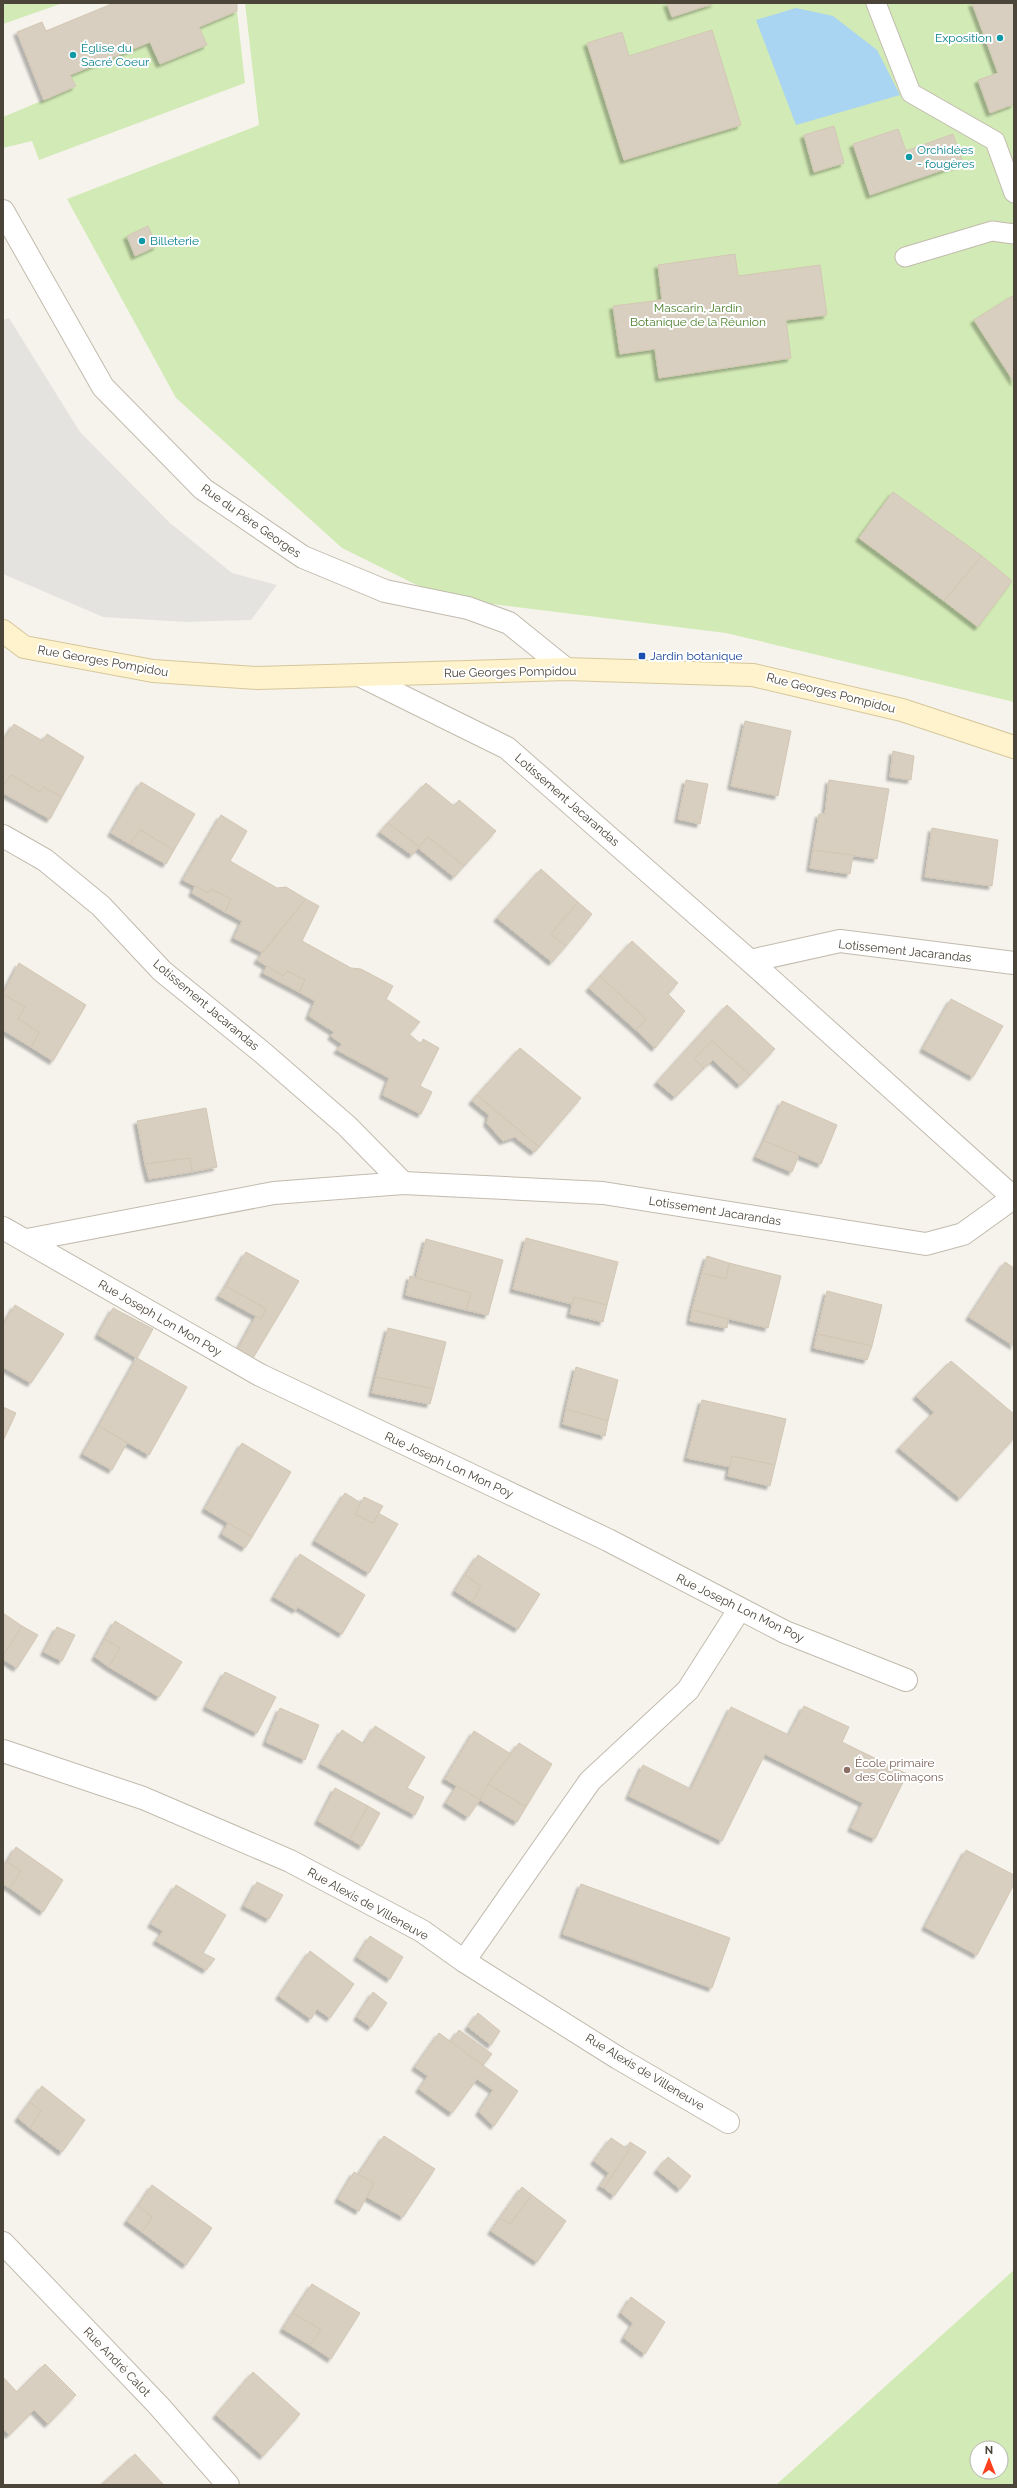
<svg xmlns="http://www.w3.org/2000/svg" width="1017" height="2488" viewBox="0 0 1017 2488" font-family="Raleway,sans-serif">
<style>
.green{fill:#d2eab5;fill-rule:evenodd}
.parking{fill:#e5e3e0}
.water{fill:#a9d4f2}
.building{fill:#d8cfc1;stroke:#d3c7b4;filter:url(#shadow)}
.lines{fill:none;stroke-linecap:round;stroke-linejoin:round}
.lane-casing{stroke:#c2bbae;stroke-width:21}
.street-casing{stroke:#c2bbae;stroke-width:24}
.secondary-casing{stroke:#d6c79b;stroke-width:24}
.lane{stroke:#fff;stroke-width:19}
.street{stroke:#fff;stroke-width:22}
.secondary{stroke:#fff3cd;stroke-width:22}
.culture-dot{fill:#0f9aa8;stroke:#fff;stroke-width:1.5}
.transit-dot{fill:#1a4fb4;stroke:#fff;stroke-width:1.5}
.education-dot{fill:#8d6e63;stroke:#fff;stroke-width:1.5}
.labels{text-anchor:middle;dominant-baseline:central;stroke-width:4;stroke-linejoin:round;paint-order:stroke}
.culture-label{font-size:12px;fill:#0d838f;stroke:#fff;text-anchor:start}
.park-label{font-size:12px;fill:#4a7f2a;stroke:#fff}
.street-label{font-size:12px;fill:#4b4439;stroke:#fff}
.transit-label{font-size:12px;fill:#164399;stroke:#fff;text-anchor:start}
.education-label{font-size:12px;fill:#785e54;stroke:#fff;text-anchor:start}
</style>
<defs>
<filter id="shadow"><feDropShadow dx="-3.5" dy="3.5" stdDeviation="1" flood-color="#0004"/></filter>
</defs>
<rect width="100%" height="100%" fill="#f6f3ec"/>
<!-- green -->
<g class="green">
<polygon points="3,3 63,3 3,24"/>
<polygon points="245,3 1014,3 1014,702 726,633 443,598 342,548 176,398 67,199 259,125"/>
<polygon points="237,11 245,83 39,160 32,141 3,148 3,117 75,87 70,75 150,42 160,64 207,45 199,27"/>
<path d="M1014,2270V2485H776ZM977,2448H1001V2472H977Z"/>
</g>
<!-- parking -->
<polygon class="parking" points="9,318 80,432 170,523 232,573 277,585 251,620 185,622 103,617 3,574 3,320"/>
<!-- water -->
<polygon class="water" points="796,8 833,16 877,50 900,95 796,125 756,20"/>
<!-- building -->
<g class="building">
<polygon points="114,3 237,3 237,11 199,27 207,45 160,64 150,42 70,75 76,86 44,100 17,32 42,22 46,31"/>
<polygon points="667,3 715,3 672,17"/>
<polygon points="972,3 1014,3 1014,104 990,113 978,80 998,73"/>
<polygon points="712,30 741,125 624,160 587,43 622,32 629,56"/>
<polygon points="834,126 844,163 814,172 804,135"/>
<polygon points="898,129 906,151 953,134 963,163 870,195 853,144"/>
<polygon points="148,226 157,246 135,256 127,236"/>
<polygon points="735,254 738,276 820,265 827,315 786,320 791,358 659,378 655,349 620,354 613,306 662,300 658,265"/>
<polygon points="1014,295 1014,382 974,320"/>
<polygon points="893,492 982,556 944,601 859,538"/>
<polygon points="982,556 1012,581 978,627 944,601"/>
<polygon points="745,721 791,731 778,796 731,786"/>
<polygon points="14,724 43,741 47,734 84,757 62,797 43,787 40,792 11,775 3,786 3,741"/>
<polygon points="893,751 914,756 911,780 890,777"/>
<polygon points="11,775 40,792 43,787 62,797 50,819 3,793 3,786"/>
<polygon points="686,780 708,784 700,824 678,819"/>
<polygon points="829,780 889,789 877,859 813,850 819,814 825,814"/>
<polygon points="141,782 195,814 174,850 140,830 130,844 111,833"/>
<polygon points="426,783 454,806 459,800 496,831 464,866 428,837 419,847 388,823"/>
<polygon points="221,815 247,831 230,861 277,888 286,887 306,899 262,952 234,938 242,921 225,912 231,899 211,889 208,893 183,880"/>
<polygon points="388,823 419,847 428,837 464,866 454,877 418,848 412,855 380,832"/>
<polygon points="932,828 998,840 992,886 925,877"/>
<polygon points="140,830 174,850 166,864 130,844"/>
<polygon points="813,850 853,855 850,874 810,868"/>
<polygon points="541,869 578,902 551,934 566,946 552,962 497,918"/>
<polygon points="195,886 208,893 211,889 231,899 225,912 192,893"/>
<polygon points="306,899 319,906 302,941 351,968 361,969 393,986 386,999 420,1022 409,1034 421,1044 423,1039 439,1048 420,1086 432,1092 421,1114 383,1095 389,1078 337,1050 342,1044 331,1036 334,1032 309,1016 315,1001 299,992 305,980 287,971 283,976 257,960"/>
<polygon points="578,902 592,914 566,946 551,934"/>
<polygon points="632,941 678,983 668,994 685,1011 655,1048 636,1030 646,1019 600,976"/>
<polygon points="19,963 86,1005 53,1061 31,1047 39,1032 18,1019 25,1007 3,994"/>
<polygon points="267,966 283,976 287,971 305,980 299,992 263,973"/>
<polygon points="600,976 646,1019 636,1030 589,988"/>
<polygon points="3,994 25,1007 18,1019 39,1032 31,1047 3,1030"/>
<polygon points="951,999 1003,1026 973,1077 923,1049"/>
<polygon points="727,1005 775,1049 750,1075 712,1041 694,1059 704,1068 675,1097 657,1082"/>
<polygon points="712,1041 750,1075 740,1085 713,1060 704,1068 694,1059"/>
<polygon points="520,1048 581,1098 539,1147 477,1095"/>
<polygon points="477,1095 539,1147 534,1152 515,1137 503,1141 487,1123 489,1115 472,1101"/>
<polygon points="782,1101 837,1125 821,1164 764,1141"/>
<polygon points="206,1108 217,1167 192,1172 190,1158 145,1164 137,1121"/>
<polygon points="764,1141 799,1155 792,1172 756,1157"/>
<polygon points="190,1158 192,1172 149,1179 145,1164"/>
<polygon points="526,1238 618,1262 607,1305 574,1297 572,1304 513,1289"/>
<polygon points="426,1239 503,1260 488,1315 466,1310 471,1293 416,1278"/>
<polygon points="246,1252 299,1281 253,1358 238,1349 256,1316 261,1319 266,1309 226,1286"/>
<polygon points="707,1256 729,1263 726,1279 702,1273"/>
<polygon points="1005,1262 1014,1268 1014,1346 969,1317"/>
<polygon points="729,1263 781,1276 768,1328 692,1310 702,1273 726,1279"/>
<polygon points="410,1276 471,1293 466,1310 406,1295"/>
<polygon points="226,1286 266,1309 261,1319 219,1296"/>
<polygon points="827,1291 882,1305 872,1346 817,1334"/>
<polygon points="574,1297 607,1305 603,1322 570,1314"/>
<polygon points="15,1305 64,1334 31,1383 3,1367 3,1325"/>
<polygon points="113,1308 153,1329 137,1358 98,1335"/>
<polygon points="692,1310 728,1319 727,1328 690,1321"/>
<polygon points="388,1328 446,1342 434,1389 376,1377"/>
<polygon points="817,1334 872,1346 867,1360 814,1348"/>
<polygon points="137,1358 187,1387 149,1455 99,1426"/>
<polygon points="951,1361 1014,1414 1014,1438 960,1498 899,1448 934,1412 916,1396"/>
<polygon points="576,1367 618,1380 608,1421 566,1409"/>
<polygon points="376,1377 434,1389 430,1404 372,1393"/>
<polygon points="702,1400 786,1419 775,1465 732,1456 730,1467 687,1458"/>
<polygon points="3,1407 16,1413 3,1441"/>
<polygon points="566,1409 608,1421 605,1436 563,1424"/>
<polygon points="99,1426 127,1443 112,1470 83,1454"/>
<polygon points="242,1443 291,1472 252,1537 205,1509"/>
<polygon points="732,1456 775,1465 770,1486 728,1476"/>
<polygon points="345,1493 361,1503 355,1514 373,1523 378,1513 398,1524 369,1573 315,1541"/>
<polygon points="364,1497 383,1506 373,1523 355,1514"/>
<polygon points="228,1523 252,1537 245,1548 222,1534"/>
<polygon points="300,1554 365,1595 342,1634 298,1607 296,1610 274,1597"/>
<polygon points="478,1555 540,1594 518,1629 472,1602 481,1586 465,1575"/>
<polygon points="465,1575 481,1586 472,1602 455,1591"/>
<polygon points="3,1613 22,1626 3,1656"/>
<polygon points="115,1621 182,1662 159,1697 109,1667 120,1648 105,1639"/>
<polygon points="22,1626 38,1635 17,1668 3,1659 3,1656"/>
<polygon points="57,1627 75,1635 62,1661 44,1652"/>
<polygon points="105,1639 120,1648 109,1667 95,1657"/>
<polygon points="225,1672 276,1697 257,1733 206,1707"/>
<polygon points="804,1706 849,1727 842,1742 907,1774 875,1839 851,1828 863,1803 765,1754 722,1841 629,1796 643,1765 691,1789 731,1707 789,1735"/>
<polygon points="280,1708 319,1725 305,1760 266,1742"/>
<polygon points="375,1726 425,1757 407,1788 424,1797 415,1815 321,1764 342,1730 364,1744"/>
<polygon points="474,1731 511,1754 495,1778 493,1777 480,1800 445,1779"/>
<polygon points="519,1743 552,1764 526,1807 488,1784"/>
<polygon points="488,1784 526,1807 517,1822 480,1800"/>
<polygon points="457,1786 480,1800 468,1817 446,1803"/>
<polygon points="335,1788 368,1806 350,1839 318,1821"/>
<polygon points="368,1806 380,1813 362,1846 350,1839"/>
<polygon points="16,1847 63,1880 43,1912 10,1888 21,1871 7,1862"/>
<polygon points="966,1850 1014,1875 1014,1884 977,1955 925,1927"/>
<polygon points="7,1862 21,1871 10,1888 3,1884 3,1868"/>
<polygon points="257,1882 283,1895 269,1919 244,1906"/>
<polygon points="581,1884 730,1938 712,1988 563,1934"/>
<polygon points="176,1885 226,1915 203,1953 215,1959 206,1970 156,1941 163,1931 151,1924"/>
<polygon points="370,1936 403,1957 390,1979 357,1957"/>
<polygon points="310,1951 354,1984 330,2018 317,2009 311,2019 279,1996"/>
<polygon points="373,1992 387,2003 371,2027 357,2017"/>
<polygon points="478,2013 500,2031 491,2045 468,2027"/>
<polygon points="459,2030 492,2054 483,2065 450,2042"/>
<polygon points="439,2033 518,2091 494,2126 479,2112 493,2090 477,2079 452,2113 419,2089 428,2076 415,2067"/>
<polygon points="42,2086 85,2120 62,2152 30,2128 41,2111 30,2102"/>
<polygon points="30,2102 41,2111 30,2128 18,2118"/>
<polygon points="384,2136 435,2169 403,2217 367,2197 374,2183 358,2175"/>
<polygon points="611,2138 626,2148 630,2142 633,2144 604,2188 600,2186 609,2173 594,2161"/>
<polygon points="633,2144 646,2152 614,2196 604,2188"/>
<polygon points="668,2157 691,2176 680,2189 657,2170"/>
<polygon points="354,2172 374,2183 359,2211 338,2199"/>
<polygon points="152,2185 212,2228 186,2265 142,2232 152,2217 138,2206"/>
<polygon points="522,2187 532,2195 510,2224 500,2218"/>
<polygon points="532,2195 566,2221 537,2262 491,2231 500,2218 510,2224"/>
<polygon points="138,2206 152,2217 142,2232 127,2221"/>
<polygon points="312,2284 360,2313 331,2359 310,2345 321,2330 293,2313"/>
<polygon points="631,2297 665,2322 645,2354 624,2338 633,2323 621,2313"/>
<polygon points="293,2313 321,2330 310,2345 283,2329"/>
<polygon points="45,2364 76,2395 48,2424 34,2410 9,2435 3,2429 3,2377 17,2392"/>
<polygon points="253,2372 300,2414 263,2456 216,2415"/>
<polygon points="135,2454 164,2485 101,2485"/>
</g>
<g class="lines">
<defs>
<g id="lane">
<polyline points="876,3 911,93 995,141 1014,193"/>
<polyline points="905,257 992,231 1014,234"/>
</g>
<g id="street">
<polyline points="3,211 103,387 203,489 303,557 385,591 468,608 509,623 566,669"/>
<polyline points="361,676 507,748 750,961 1014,1198"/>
<polyline points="3,836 45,860 101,906 162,971 263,1053 347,1126 403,1183"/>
<polyline points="750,961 840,941 1014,963"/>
<polyline points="3,1228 260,1375 608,1540 785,1632 906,1680"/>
<polyline points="27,1240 274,1193 403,1183 603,1193 926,1244 963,1234 1013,1198"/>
<polyline points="3,1751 143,1798 290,1861 422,1931 464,1961 618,2058 728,2122"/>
<polyline points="464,1961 590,1781 688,1690 739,1610"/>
<polyline points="3,2243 159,2406 228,2485"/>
</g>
<polyline id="secondary" points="3,631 24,647 153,671 257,678 566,669 753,675 902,710 1014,747"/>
</defs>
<!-- lane casing -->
<use href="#lane" class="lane-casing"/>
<!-- street casing -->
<use href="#street" class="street-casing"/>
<!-- secondary casing -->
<use href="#secondary" class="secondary-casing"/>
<!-- lane -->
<use href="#lane" class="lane"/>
<!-- street -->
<use href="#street" class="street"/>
<!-- secondary -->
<use href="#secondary" class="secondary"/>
</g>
<!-- markers -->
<g class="culture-dot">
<circle cx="1000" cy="38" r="4"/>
<circle cx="73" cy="55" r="4"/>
<circle cx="909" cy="157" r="4"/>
<circle cx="142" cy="241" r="4"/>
</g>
<rect class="transit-dot" x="638" y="652" width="8" height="8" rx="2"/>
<circle class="education-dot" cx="847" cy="1770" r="4"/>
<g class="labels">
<!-- culture labels -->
<g class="culture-label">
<text x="992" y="38" text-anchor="end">Exposition</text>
<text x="81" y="48">Église du<tspan x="81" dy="14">Sacré Coeur</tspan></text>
<text x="917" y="150">Orchidées<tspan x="917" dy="14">- fougères</tspan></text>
<text x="150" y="241">Billeterie</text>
</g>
<!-- park labels -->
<g class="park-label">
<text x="698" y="308">Mascarin, Jardin<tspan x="698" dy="14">Botanique de la Réunion</tspan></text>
</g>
<!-- street labels -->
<g class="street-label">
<text transform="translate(251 521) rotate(35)">Rue du Père Georges</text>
<text transform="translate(103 661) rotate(10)">Rue Georges Pompidou</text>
<text transform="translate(510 672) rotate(-1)">Rue Georges Pompidou</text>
<text transform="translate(831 693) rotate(14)">Rue Georges Pompidou</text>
<text transform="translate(567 800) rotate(41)">Lotissement Jacarandas</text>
<text transform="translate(905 951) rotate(6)">Lotissement Jacarandas</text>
<text transform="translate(206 1005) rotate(40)">Lotissement Jacarandas</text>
<text transform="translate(715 1211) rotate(9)">Lotissement Jacarandas</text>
<text transform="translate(160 1318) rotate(30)">Rue Joseph Lon Mon Poy</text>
<text transform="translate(449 1465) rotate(25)">Rue Joseph Lon Mon Poy</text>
<text transform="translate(740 1608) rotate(26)">Rue Joseph Lon Mon Poy</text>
<text transform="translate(368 1904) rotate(29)">Rue Alexis de Villeneuve</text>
<text transform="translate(645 2072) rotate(31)">Rue Alexis de Villeneuve</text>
<text transform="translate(117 2362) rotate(46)">Rue André Calot</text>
</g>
<!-- transit labels -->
<g class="transit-label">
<text x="650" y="656">Jardin botanique</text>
</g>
<!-- education labels -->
<g class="education-label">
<text x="855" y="1763">École primaire<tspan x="855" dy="14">des Colimaçons</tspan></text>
</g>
</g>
<!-- border -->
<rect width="1017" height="2488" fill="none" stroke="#4b4439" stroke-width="8"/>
<!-- north arrow -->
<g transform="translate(989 2460)"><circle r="19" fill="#ffffff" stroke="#b7b4b0"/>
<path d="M0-3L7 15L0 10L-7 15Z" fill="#fc3f1d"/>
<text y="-6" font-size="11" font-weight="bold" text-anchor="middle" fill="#4b4439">N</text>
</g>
</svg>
